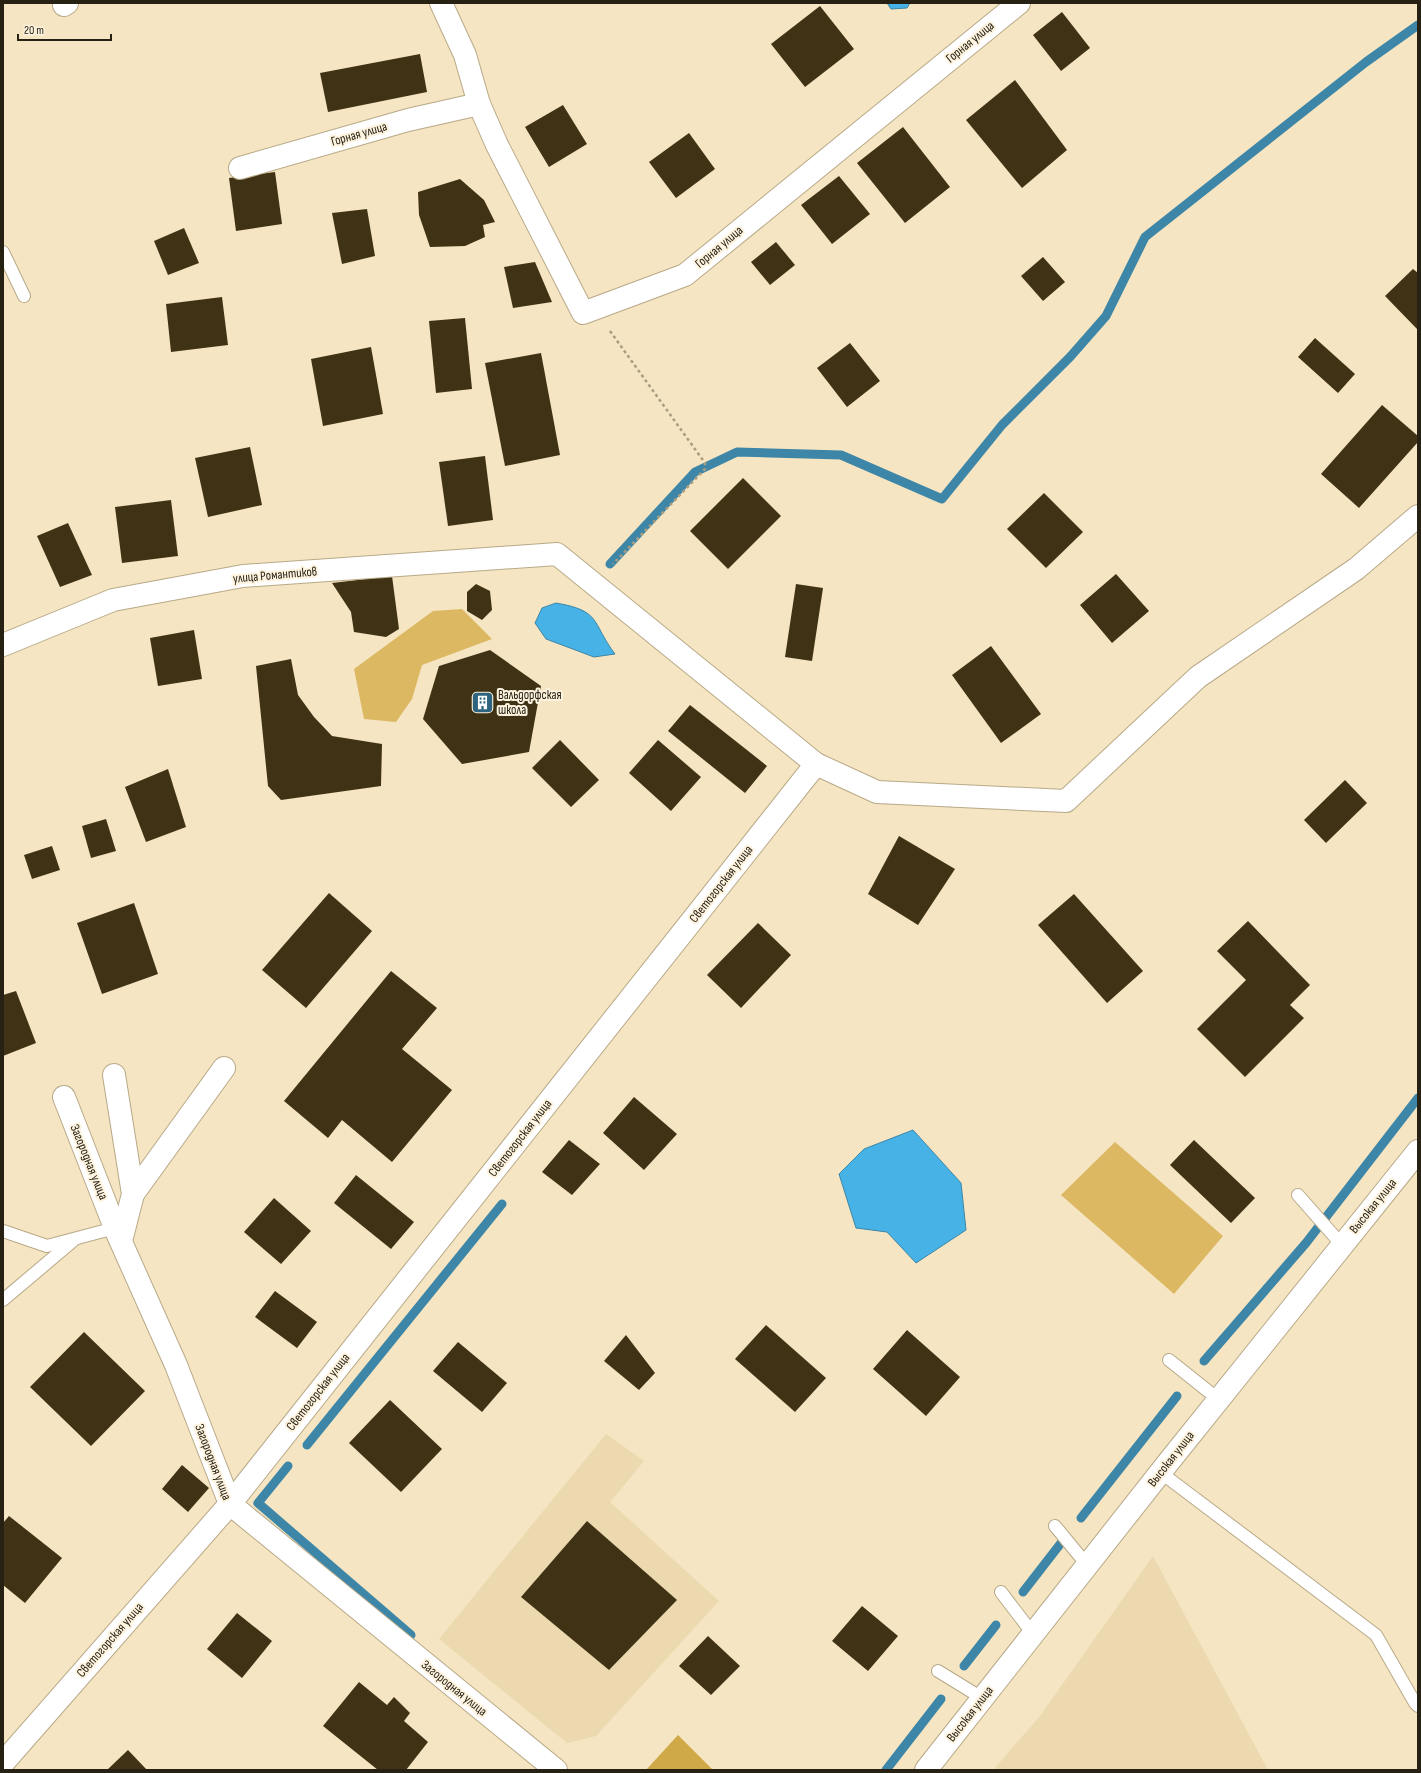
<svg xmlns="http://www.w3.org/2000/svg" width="1421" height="1773" viewBox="0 0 1421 1773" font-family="'Sofia Sans Condensed',sans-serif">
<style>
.built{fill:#ecd9b0}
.green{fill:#dcb863}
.forest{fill:#cfa848}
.water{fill:#47b2e6;stroke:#3d86a7}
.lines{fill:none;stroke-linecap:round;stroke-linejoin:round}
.stream{stroke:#3d86a7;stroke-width:9}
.building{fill:#403315}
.service-casing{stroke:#b8a988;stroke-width:14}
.minor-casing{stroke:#b8a988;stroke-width:24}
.tertiary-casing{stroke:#b8a988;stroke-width:24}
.path{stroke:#a99d82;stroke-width:2.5;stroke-dasharray:3 3;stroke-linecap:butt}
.service{stroke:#fff;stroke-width:12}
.minor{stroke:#fff;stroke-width:22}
.tertiary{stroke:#fff;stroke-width:22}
.labels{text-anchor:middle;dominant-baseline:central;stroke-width:4;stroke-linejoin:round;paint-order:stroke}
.street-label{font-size:13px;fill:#272114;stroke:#fdf3de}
.poi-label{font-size:13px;fill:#272114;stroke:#fdf3de;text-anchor:start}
</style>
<rect width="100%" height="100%" fill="#f5e5c2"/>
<!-- built -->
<g class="built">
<polygon points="606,1434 644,1461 610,1502 719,1601 596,1736 567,1743 439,1639"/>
<polygon points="1153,1556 1268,1770 993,1770 1040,1716"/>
</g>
<!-- green -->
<g class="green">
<polygon points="462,609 492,639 422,665 412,699 396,722 364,719 354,669 433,611"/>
<polygon points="1115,1142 1223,1236 1174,1294 1061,1195"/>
</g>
<!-- forest -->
<polygon class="forest" points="678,1735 713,1770 646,1770"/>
<!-- water -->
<g class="water">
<polygon points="887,3 910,3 907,8 891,9"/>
<path d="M556,603C602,611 591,622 615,654L594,657L546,639L535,623L542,608Z"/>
<polygon points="913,1130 961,1183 966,1230 916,1263 887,1232 856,1228 839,1174 864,1149"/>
</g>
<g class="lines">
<!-- stream -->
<g class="stream">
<polyline points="610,564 695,472 737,452 841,455 942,499 1002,425 1070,357 1106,316 1145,237 1366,62 1418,25"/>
<polyline points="1204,1361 1306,1243 1418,1098"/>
<polyline points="307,1445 502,1204"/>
<polyline points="288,1466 258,1503 411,1635"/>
<polyline points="1081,1518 1177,1396"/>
<polyline points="1023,1592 1061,1543"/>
<polyline points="964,1666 996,1625"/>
<polyline points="886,1770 941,1699"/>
</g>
</g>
<!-- building -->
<g class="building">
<polygon points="820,6 854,49 805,87 771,44"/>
<polygon points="1062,12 1090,48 1061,71 1033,35"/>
<polygon points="420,54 427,92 328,112 320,73"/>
<polygon points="1015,80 1067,150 1022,188 966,120"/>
<polygon points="563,105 587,144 549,167 525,127"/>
<polygon points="903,127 950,187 905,223 857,163"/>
<polygon points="689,133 715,169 676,198 649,162"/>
<polygon points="275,172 282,224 236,231 229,178"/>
<polygon points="839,176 870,214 832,244 801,205"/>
<polygon points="460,179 484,200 495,222 483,225 485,237 465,246 430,247 419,215 418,192"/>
<polygon points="367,209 375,256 342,264 332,213"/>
<polygon points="184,228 199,263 168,275 154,241"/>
<polygon points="776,242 795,265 770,285 751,262"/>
<polygon points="1043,257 1065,282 1043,301 1021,276"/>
<polygon points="535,262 552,302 513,308 504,267"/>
<polygon points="1413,269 1418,273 1418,330 1385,296"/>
<polygon points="222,297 228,345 171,352 166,304"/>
<polygon points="465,318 472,389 436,393 429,321"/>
<polygon points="1315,338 1355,374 1338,393 1298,357"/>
<polygon points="850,343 880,381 847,407 817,368"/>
<polygon points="371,347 383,414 323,426 311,359"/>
<polygon points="541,353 560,455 505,466 485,363"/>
<polygon points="1382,405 1418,436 1418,442 1359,508 1321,474"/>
<polygon points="250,447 262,505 208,517 195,458"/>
<polygon points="485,456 493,520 448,526 439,462"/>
<polygon points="743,478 781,516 728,569 690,531"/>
<polygon points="1044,493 1083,532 1046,568 1007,529"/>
<polygon points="171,500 178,556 122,563 115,507"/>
<polygon points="68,523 92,575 60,587 37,536"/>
<polygon points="1116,574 1149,611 1112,643 1080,605"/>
<polygon points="392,576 399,629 386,637 354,632 351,612 332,583"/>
<polygon points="476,584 490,591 492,610 482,620 467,611 467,592"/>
<polygon points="796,584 823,588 812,661 785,657"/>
<polygon points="194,630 202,679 158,686 150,638"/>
<polygon points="991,646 1041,714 1001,743 952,675"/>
<polygon points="490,650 541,686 529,752 462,764 423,719 439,666"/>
<polygon points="291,659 298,695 314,717 332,736 382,744 381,786 281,800 268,786 256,666"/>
<polygon points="690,705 767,766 745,793 668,731"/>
<polygon points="560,740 599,780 571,807 532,768"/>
<polygon points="658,740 701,777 671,811 629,773"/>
<polygon points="168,769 186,827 146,842 125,787"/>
<polygon points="1345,780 1367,803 1326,843 1304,820"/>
<polygon points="106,819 116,851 91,858 82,826"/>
<polygon points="899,836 955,869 918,925 868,894"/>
<polygon points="52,846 60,870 32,879 24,855"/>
<polygon points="329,893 372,931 306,1008 262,970"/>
<polygon points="1074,894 1143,971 1107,1003 1038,925"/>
<polygon points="134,903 158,974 102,994 77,923"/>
<polygon points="1248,921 1310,985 1290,1005 1304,1018 1245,1077 1197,1029 1246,980 1217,951"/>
<polygon points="758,923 791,955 741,1008 707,975"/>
<polygon points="391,971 437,1008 402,1049 452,1090 392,1162 342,1120 328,1138 284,1101"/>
<polygon points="16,991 36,1043 3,1056 3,995"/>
<polygon points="634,1097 677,1134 644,1170 603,1133"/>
<polygon points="569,1140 600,1164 572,1195 542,1172"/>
<polygon points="1194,1140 1255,1198 1231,1223 1170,1165"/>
<polygon points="356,1175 414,1222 391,1249 334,1203"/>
<polygon points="274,1198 311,1231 281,1264 244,1232"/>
<polygon points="275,1291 317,1322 297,1348 255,1317"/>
<polygon points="766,1325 826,1378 795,1412 735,1359"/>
<polygon points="907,1330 960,1377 926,1416 873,1369"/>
<polygon points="84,1332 145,1391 91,1446 30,1387"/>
<polygon points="626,1335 655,1373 639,1390 604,1361"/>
<polygon points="458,1342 507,1383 482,1412 433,1371"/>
<polygon points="390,1400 442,1449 401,1492 349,1443"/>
<polygon points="182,1465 209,1488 188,1512 162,1489"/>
<polygon points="9,1516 62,1558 25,1603 3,1585 3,1523"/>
<polygon points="587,1521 677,1600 609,1670 521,1597"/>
<polygon points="862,1606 898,1636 868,1671 832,1641"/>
<polygon points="237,1613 272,1641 242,1678 207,1649"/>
<polygon points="708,1636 740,1666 711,1695 679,1666"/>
<polygon points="359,1682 387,1705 394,1697 410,1713 404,1721 428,1742 406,1770 378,1770 323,1726"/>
<polygon points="128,1750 147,1770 107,1770"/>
</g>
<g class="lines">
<defs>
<g id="service">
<polyline points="3,252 24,296"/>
<polyline points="1298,1195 1342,1245"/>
<polyline points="3,1231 47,1246 115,1228"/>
<polyline points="3,1300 74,1240"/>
<polyline points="1169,1360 1218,1399"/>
<polyline points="1160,1472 1376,1635 1415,1703 1418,1706"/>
<polyline points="1055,1526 1087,1565"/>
<polyline points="1001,1592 1033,1634"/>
<polyline points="938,1671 982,1698"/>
</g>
<g id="minor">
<polyline points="441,3 465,55 479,104"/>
<polyline points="64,5 67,3"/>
<polyline points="240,168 408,120 479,104 497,145 583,313 685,275 1019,3"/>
<polyline points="3,645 113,600 243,576 557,554 816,764 877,792 1066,801 1198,677 1356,569 1418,516"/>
<polyline points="114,1075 133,1194 121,1241"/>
<polyline points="64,1097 117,1233 176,1365 230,1504 556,1770"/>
<polyline points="133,1194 224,1068"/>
<polyline points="3,1763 230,1504 816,764"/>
</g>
<polyline id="tertiary" points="926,1770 1167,1464 1418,1151"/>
</defs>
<!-- service casing -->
<use href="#service" class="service-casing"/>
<!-- minor casing -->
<use href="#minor" class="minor-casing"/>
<!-- tertiary casing -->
<use href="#tertiary" class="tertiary-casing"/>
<!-- path -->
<polyline class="path" points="610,331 705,463 705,469 613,564"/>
<!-- service -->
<use href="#service" class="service"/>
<!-- minor -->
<use href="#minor" class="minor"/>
<!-- tertiary -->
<use href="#tertiary" class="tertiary"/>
</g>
<!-- icons -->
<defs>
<symbol id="building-square" viewBox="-11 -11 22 22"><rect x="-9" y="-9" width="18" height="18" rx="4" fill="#2e647f" stroke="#fdf3de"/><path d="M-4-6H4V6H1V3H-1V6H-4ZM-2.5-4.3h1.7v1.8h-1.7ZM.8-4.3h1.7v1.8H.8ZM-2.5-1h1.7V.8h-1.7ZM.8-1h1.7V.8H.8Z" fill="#fff"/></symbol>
</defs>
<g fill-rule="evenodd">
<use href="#building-square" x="470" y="690" width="25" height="25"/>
</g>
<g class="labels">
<!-- street labels -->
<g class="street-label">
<text transform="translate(970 42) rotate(-39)">Горная улица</text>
<text transform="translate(359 134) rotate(-16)">Горная улица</text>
<text transform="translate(719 247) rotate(-40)">Горная улица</text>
<text transform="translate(275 575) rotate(-5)">улица Романтиков</text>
<text transform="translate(721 884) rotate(-52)">Светогорская улица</text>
<text transform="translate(520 1138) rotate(-52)">Светогорская улица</text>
<text transform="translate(89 1162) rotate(68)">Загородная улица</text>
<text transform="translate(1373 1206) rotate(-51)">Высокая улица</text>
<text transform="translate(318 1392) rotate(-52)">Светогорская улица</text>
<text transform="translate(1171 1459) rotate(-52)">Высокая улица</text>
<text transform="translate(213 1462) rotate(69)">Загородная улица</text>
<text transform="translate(110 1640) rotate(-49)">Светогорская улица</text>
<text transform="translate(454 1688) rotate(39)">Загородная улица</text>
<text transform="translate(970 1714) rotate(-52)">Высокая улица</text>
</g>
<!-- poi labels -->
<g class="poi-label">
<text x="498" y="695">Вальдорфская<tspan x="498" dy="15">школа</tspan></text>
</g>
</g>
<!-- border -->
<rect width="1421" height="1773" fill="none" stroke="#272114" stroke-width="8"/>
<!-- scale -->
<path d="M18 34v6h93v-6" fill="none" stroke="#272114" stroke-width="2"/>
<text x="24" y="34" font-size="12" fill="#272114" stroke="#fdf3de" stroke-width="3" paint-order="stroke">20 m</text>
</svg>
